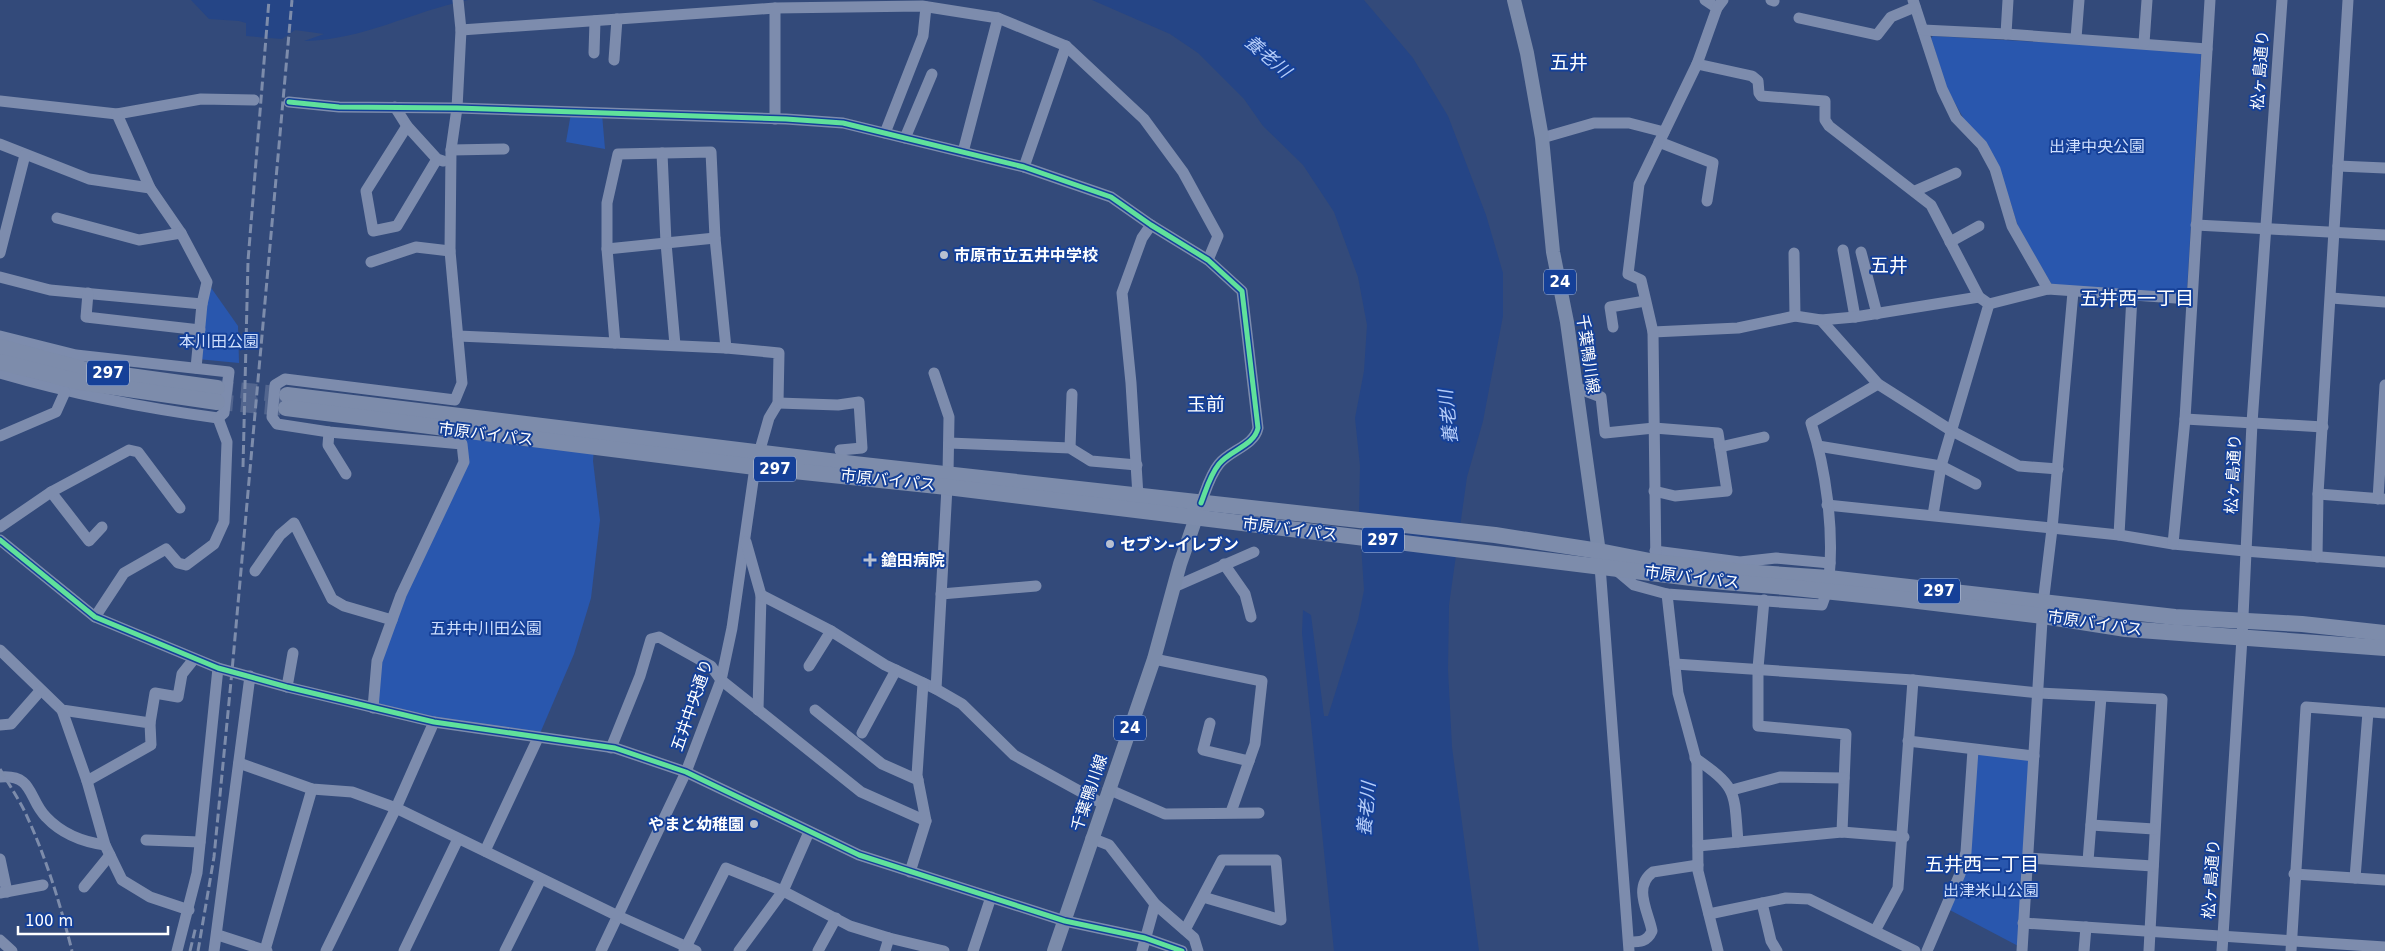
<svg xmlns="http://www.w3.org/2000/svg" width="2385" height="951" viewBox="0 0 2385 951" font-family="'DejaVu Sans','Noto Sans JP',sans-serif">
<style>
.green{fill:#2957ae}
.water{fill:#254586}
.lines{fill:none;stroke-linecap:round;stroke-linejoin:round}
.highway-tunnel{stroke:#52658e;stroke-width:16;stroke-dasharray:16 8;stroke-linecap:butt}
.minor{stroke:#7d8cad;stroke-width:11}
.major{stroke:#7b8baa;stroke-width:14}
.highway{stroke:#7d8cab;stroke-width:16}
.rail{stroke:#7d8cab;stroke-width:3;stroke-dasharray:9 4;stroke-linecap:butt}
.cycleway-casing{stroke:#154098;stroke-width:8}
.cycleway{stroke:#60e19b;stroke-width:5}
.poi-dot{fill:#b8c0d0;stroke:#154098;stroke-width:2}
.labels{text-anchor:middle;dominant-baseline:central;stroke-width:4;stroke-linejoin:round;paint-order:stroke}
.shield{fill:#154098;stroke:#b9c6e0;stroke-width:1}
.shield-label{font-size:15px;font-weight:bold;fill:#fff}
.street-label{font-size:16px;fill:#fff;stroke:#154098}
.park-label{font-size:16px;fill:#cfdffd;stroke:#154098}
.poi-label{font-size:16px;font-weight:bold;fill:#fff;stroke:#154098;text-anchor:start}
.water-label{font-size:18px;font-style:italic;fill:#b4ccf9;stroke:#154098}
.quarter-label{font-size:19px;fill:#fff;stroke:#154098}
</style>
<rect width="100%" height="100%" fill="#334a7a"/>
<!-- green -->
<g class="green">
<polygon points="1933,36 2198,51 2201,54 2187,291 2184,296 2052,285 2018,227 2010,201 1947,89 1931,38"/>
<polygon points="571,113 602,114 605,149 566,142"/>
<polygon points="207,282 238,326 239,363 197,359"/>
<polygon points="466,431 594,447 593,461 600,520 591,598 574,654 538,738 373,708 377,661 464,462 462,444"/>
<polygon points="1973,750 2034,756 2022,948 1946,908 1960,874"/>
</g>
<!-- water -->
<g class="water">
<path d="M191,0H468C410,12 364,40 304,41L324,34L295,30L282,39L246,36V23L239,21L209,19Z"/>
<polygon points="1092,0 1364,0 1413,58 1448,116 1486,215 1503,273 1503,316 1483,421 1467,477 1449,605 1448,670 1452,747 1479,951 1334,951 1302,633 1303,610 1311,615 1324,716 1328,716 1358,620 1364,590 1359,513 1360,466 1355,418 1364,371 1367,325 1358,277 1334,212 1303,165 1263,126 1244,99 1198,53 1170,34"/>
</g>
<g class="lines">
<!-- highway-tunnel -->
<g class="highway-tunnel">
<polyline points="217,388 287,395"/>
<polyline points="217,402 286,408"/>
</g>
<!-- minor -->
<g class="minor">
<polyline points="1705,0 1717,8"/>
<polyline points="1771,0 1774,1"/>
<polyline points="1913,0 1942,89 1956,118 1982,145 1995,169 2012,226 2048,289"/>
<polyline points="1799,18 1877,35 1891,17 1915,7"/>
<polyline points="461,30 775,8 922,6 998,18 1066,46 1144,119 1183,172 1218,236 1208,260"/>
<polyline points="1923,30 2006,34 2207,49"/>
<polyline points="2006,34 2008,0"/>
<polyline points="2076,38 2079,0"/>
<polyline points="2144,43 2147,0"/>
<polyline points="594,53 595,21"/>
<polyline points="614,60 617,19"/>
<polyline points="1697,64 1752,76 1758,81 1759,93 1761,96 1825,101 1825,120 1829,126 1931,205 1979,297 1989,304 1941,466 1933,515"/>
<polyline points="0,101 117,114 201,99 254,100"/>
<path d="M289,102L339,107L457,108L786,119L843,123L1024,167L1111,197L1151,225L1208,260L1242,291L1258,428C1254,446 1230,450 1219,464C1210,475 1206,490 1201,503"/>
<polyline points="395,107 407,126 437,159 443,161"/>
<polyline points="117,114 150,188 181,233 207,282 202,304 196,368"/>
<polyline points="775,119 775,8"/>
<polyline points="407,126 366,191 373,231 397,226 437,159"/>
<polyline points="885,133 923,36 926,7"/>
<polyline points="905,138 932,74"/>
<polyline points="1542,138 1594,123 1629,123 1664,132"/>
<polyline points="1659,142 1713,163 1707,201"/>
<polyline points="0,144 89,179 150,188"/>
<polyline points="451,150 504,149"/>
<polyline points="963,152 998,18"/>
<polyline points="662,153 666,243 675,345"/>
<polyline points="2338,166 2385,168"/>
<polyline points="1024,167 1066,46"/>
<polyline points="1915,191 1956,173"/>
<polyline points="57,218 139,240 181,233"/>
<polyline points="2196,225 2385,235"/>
<polyline points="1950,242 1979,226"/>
<polyline points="607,249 715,238"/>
<polyline points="1843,250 1855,317"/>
<polyline points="1861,252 1877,314"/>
<polyline points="0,253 25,155"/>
<polyline points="1794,253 1795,316"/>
<polyline points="371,262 416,247 450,251"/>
<polyline points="0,277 50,290 202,304"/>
<polyline points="88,293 86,317 200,330"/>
<polyline points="2331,298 2385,302"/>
<polyline points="1989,304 2048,289 2190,299"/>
<polyline points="1821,320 1878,384 1952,431 2019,466 2058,469"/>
<polyline points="1613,327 1610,307 1645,301"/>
<polyline points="1653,332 1738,328 1795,316 1821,320 1855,317 1979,297"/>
<path d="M0,336L76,355L229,372L224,413L218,418C144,408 72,394 0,373"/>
<polyline points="458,336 726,348 779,353 778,403 769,418 755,467 732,628 721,680 686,772 601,951"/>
<polyline points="615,343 607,249 607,203 618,154 711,152 715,238 726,348"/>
<polyline points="934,373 949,417 948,474"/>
<polyline points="1575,387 1601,397 1605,433 1654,428 1718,433 1727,491 1675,496 1654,491"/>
<polyline points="778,403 838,405 859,402 862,448 840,450"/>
<polyline points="2185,419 2323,427"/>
<polyline points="329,432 328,445 346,474"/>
<polyline points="0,436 56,412 65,392"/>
<polyline points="949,443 1070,448 1091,461 1137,465"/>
<polyline points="1818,446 1941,466 1976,484"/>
<polyline points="1720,447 1764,437"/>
<polyline points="1070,448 1072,394"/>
<polyline points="51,492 89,541 102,527"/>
<polyline points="2318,494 2383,499"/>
<polyline points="1138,496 1131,383 1122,293 1142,238 1151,225"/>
<polyline points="2378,499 2385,385"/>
<polyline points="1827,505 2119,535 2173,544 2245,551 2385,562"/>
<polyline points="0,527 51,492 129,450 138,452 180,508"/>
<polyline points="2119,535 2132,296"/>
<polyline points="0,540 95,617 218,668 287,687 434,722 615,748 686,772 859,855 1065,921 1145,938 1182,951"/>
<polyline points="746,542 761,595 758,710"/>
<polyline points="2173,544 2185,419 2210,0"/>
<polyline points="1655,551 1740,562 1776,558 1830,563"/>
<polyline points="2317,557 2318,494 2348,0"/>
<polyline points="1224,564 1245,594 1251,617"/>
<polyline points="1600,566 1629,951"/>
<polyline points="1615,569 1634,585 1667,594 1822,605 1827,591"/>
<polyline points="1656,569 1653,332 1641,280 1628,274 1639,184 1697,64 1717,8 1723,0"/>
<polyline points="255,571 280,535 294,523 332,599 344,606 392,620"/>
<path d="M1829,578C1834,530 1826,469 1811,423L1878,384"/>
<polyline points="1174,587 1254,552"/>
<polyline points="941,594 1036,586"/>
<polyline points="1667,594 1678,693 1697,763 1698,871 1718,951"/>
<polyline points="761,595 831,631 885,665 936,689 962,704 1014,755 1103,804"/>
<polyline points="1764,600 1758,668 1758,726 1846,734 1842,832"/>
<polyline points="95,617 124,573 166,549 178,563 186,565 214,544 224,522 227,442 218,418"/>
<polyline points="0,650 62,710 150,723 151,745 87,781"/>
<polyline points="1154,659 1262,681 1255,744 1231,812"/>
<polyline points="1675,664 1913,680 2039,693 2162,699 2149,951"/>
<polyline points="809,666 831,631"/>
<polyline points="287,687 293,653"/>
<polyline points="936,689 947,487"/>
<polyline points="373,708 377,661 401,595 464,462 462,444 329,432 277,424 272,417 275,385 285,379 455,400 462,383 450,251 451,150 457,108 461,30 458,0"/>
<polyline points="62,710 87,781 105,845 122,880 150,897 189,910"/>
<polyline points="815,710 882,764 918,780"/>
<polyline points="150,723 155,693 178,697 182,674 194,659"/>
<polyline points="1210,723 1203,750 1249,761"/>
<polyline points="0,725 11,724 40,691"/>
<polyline points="862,733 896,670"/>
<polyline points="1908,741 2034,756"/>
<polyline points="611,748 640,676 651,639 659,637 711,666 721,680 861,792 926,821"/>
<path d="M1695,758C1738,788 1734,791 1738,842"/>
<polyline points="239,763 312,789 352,792 396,808 618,916 696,951"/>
<path d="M0,777C34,774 28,799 46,817C62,834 83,842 105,845"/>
<polyline points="1108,789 1165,814 1259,813"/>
<polyline points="1732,790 1780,777 1844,778"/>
<polyline points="2091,825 2154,829"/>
<polyline points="1091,838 1109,845 1155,904 1194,938 1198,951"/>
<polyline points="146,840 200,842"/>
<polyline points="1698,846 1842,832 1904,837"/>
<polyline points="485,851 538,738"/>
<polyline points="2027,858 2153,866"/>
<polyline points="0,859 7,892"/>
<polyline points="2088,861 2101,697"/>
<polyline points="910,872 926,821 917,775 923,683"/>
<polyline points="2294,874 2385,880"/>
<polyline points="2355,878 2368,712"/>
<polyline points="84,887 110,855"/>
<polyline points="0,893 43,885"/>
<polyline points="1762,903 1771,941 1777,951"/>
<polyline points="1709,914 1786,898 1809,899 1915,951"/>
<polyline points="2023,923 2385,947"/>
<polyline points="1185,930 1222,860 1276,860 1281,920 1203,897"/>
<polyline points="1875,931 1898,888 1913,680"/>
<polyline points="218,935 267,951"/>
<polyline points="0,940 12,951"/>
<path d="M1629,942C1640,942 1647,942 1652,931C1649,913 1632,887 1653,872L1698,865"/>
<polyline points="265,950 312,789"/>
<polyline points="177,951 197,873 218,668"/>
<polyline points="214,951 250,676"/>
<polyline points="326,951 396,808 434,722"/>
<polyline points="404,951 458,839"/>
<polyline points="505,951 541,879"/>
<polyline points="684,951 726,868 783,891 850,926 889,938 944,951"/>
<polyline points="739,951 783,891 809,832"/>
<polyline points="818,951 836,918"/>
<polyline points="885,951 889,938"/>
<polyline points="973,951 991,897"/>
<polyline points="1142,951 1155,904"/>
<polyline points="1927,951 1960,874 1966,852 1973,750"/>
<polyline points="2022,951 2043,604 2052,529 2073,292"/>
<polyline points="2084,951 2086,927"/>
<polyline points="2222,951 2242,638 2252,423 2282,0"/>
<polyline points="2291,951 2306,707 2385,713"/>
</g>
<!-- major -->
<g class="major">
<polyline points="1514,0 1527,53 1542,138 1553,252 1567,322 1600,560"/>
<polyline points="1054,951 1154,659 1180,564 1199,509"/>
</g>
<!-- highway -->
<g class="highway">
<polyline points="0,347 86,370 217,388"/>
<polyline points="0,362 80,382 217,402"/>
<polyline points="287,395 854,464 1495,535 1599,551 1655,562 1743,572 1829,578 2175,617 2302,624 2385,633"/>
<polyline points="286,408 755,467 947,487 1724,582 1785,587 1901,599 2043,616 2126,629 2385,648"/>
</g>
<!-- rail -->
<g class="rail">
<polyline points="243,467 248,261 269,0"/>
<path d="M0,769C8,783 18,798 25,812C46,857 60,903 72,951"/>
<polyline points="190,951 196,926"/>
<polyline points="198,951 214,857 232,671 292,0"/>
</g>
<defs>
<g id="cycleway">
<path d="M289,102L339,107L457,108L786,119L843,123L1024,167L1111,197L1151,225L1208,260L1242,291L1258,428C1254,446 1230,450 1219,464C1210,475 1206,490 1201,503"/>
<polyline points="0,540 95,617 218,668 287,687 434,722 615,748 686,772 859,855 1065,921 1145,938 1182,951"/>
</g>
</defs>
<!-- cycleway casing -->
<use href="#cycleway" class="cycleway-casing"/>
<!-- cycleway -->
<use href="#cycleway" class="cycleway"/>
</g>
<!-- markers -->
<g class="poi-dot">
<circle cx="944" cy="255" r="5"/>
<circle cx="1110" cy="544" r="5"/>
<path d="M867.5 552.5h5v5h5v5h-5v5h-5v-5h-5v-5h5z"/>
<circle cx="754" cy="824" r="5"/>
</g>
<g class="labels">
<!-- shield labels -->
<g class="shield">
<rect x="1544" y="269.5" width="32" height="25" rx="4"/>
<rect x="87" y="360.5" width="42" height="25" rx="4"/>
<rect x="754" y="456.5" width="42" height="25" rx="4"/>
<rect x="1362" y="527.5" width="42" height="25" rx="4"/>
<rect x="1918" y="578.5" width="42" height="25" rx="4"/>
<rect x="1114" y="715.5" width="32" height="25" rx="4"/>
</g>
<g class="shield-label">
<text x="1560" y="282">24</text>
<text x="108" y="373">297</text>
<text x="775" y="469">297</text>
<text x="1383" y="540">297</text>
<text x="1939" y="591">297</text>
<text x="1130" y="728">24</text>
</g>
<!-- street labels -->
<g class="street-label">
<text transform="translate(2260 70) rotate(-86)">松ヶ島通り</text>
<text transform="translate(1588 354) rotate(82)">千葉鴨川線</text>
<text transform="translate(486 434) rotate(7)">市原バイパス</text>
<text transform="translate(2233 474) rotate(-87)">松ヶ島通り</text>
<text transform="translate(888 480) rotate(6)">市原バイパス</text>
<text transform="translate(1290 529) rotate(7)">市原バイパス</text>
<text transform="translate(1692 577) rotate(7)">市原バイパス</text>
<text transform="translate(2095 623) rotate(8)">市原バイパス</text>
<text transform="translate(692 705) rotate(-71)">五井中央通り</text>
<text transform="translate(1089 793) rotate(-71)">千葉鴨川線</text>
<text transform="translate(2211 879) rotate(-86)">松ヶ島通り</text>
</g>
<!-- park labels -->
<g class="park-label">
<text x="2097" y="146">出津中央公園</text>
<text x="219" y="341">本川田公園</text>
<text x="486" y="628">五井中川田公園</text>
<text x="1991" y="890">出津米山公園</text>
</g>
<!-- poi labels -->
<g class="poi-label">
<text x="954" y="255">市原市立五井中学校</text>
<text x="1120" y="544">セブン-イレブン</text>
<text x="881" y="560">鎗田病院</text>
<text x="744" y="824" text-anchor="end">やまと幼稚園</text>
</g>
<!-- water labels -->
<g class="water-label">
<text transform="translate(1268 56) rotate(41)">養老川</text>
<text transform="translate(1448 417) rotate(-96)">養老川</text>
<text transform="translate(1366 809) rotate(-85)">養老川</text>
</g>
<!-- quarter labels -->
<g class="quarter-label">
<text x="1569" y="62">五井</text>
<text x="1889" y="265">五井</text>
<text x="2137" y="298">五井西一丁目</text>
<text x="1206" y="404">玉前</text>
<text x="1982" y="864">五井西二丁目</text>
</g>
</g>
<!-- scale -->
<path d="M18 926v8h150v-8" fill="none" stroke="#ffffff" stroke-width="2.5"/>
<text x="25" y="926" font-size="15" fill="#ffffff" stroke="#154098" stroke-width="4" paint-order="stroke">100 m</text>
</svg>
